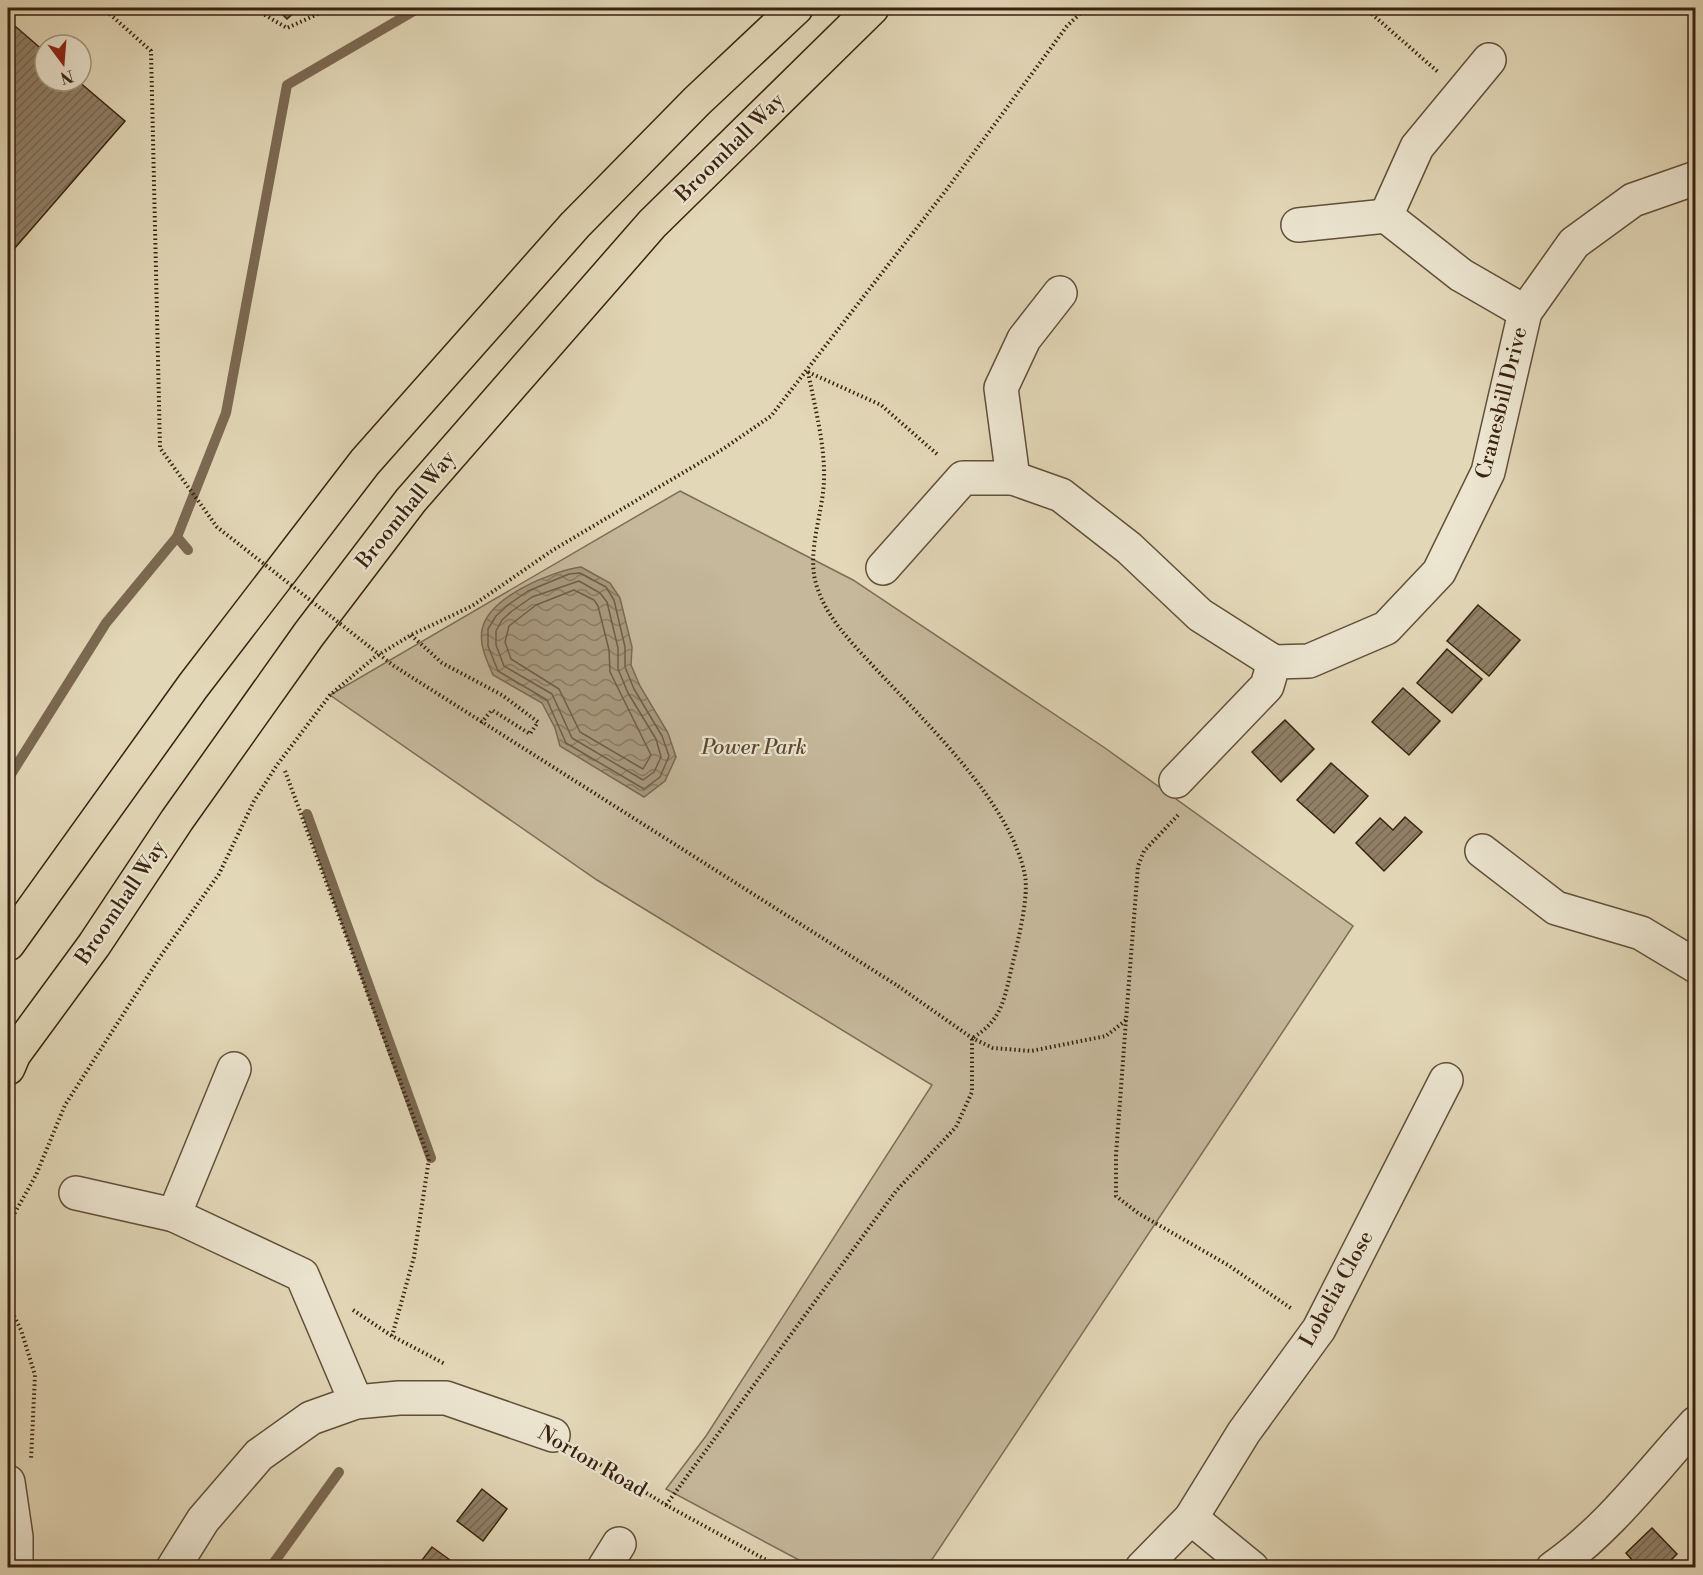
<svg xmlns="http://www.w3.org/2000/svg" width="1703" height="1575" viewBox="0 0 1703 1575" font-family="'Libre Bodoni',serif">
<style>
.green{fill:#c5b89b;stroke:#7e6d56;stroke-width:1.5}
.water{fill:url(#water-waves);stroke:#7b6952;stroke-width:1.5}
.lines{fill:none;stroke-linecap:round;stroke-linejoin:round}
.shore{stroke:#705e47;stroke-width:1.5}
.stream{stroke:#7b6952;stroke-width:10}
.building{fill:url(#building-hatch);stroke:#382210;stroke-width:1.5}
.minor-casing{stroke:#624f3a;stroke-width:36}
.highway-casing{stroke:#382210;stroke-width:36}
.path{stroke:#382210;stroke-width:4;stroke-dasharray:1.5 3;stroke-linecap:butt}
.minor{stroke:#ece5d0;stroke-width:33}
.highway{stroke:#e2d7b7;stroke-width:33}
.path-bridge{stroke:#382210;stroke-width:4;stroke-dasharray:1.5 3;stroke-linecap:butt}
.labels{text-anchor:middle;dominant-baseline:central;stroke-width:4.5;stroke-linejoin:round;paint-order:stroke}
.street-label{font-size:21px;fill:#382210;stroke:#ece5d0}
.park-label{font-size:21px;font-style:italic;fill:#5b4833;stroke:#ece5d0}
</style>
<defs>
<pattern id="water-waves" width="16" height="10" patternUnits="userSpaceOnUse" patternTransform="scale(1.5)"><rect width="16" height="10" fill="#a8997e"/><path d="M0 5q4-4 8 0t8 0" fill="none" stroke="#8a7c66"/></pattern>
<pattern id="building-hatch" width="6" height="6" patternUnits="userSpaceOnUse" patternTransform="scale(1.5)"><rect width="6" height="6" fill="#908067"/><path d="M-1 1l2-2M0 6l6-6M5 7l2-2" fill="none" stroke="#776853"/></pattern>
</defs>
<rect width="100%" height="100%" fill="#e2d7b7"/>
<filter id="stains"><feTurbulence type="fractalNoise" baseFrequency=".00333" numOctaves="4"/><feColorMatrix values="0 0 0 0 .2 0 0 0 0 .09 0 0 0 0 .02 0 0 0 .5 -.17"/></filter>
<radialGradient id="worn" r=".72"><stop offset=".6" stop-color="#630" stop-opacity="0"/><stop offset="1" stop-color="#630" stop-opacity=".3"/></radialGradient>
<!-- green -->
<polygon class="green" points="680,491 853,580 1105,748 1353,926 927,1567 812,1567 666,1489 706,1436 932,1085 597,880 330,695"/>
<!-- water -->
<path class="water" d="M581,567L610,583L620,598L632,647L631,665L640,686L668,733L676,757L665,781L644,797L560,746L555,728L542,703L493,675C487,661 479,645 482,630C488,597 552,571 581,567Z"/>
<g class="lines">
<!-- shore -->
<g class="shore">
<polygon points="580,573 606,587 614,600 625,647 625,667 634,689 662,736 669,756 660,777 644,789 566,743 547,700 498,671 488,646 488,629 496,616 508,605 528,591 569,574"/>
<polygon points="579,581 600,593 607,602 618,648 618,669 628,693 656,739 661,757 654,772 643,780 572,738 552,694 504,666 496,645 496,631 502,620 512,611 532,597"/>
<polygon points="574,590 594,600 598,606 609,650 610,672 651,755 643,769 580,732 559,689 511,659 505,642 509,626 536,605"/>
</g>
<!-- stream -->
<g class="stream">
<polyline points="177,537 188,550"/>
<polyline points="8,779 106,623 177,537 226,413 287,85 419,8"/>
<polyline points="307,814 431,1158"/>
<polyline points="270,1568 339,1472"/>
</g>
</g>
<!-- building -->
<g class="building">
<polygon points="276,8 299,8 287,19"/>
<polygon points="8,20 45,52 45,81 78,81 125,121 8,256"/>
<polygon points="1478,605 1520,640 1489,676 1447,641"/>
<polygon points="1447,649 1482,679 1452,713 1417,683"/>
<polygon points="1403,688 1440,721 1409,755 1372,722"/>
<polygon points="1285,720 1314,749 1281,782 1252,752"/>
<polygon points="1331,763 1368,796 1334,833 1297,800"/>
<polygon points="1405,817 1422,832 1384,871 1356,843 1380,818 1393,830"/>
<polygon points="482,1489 507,1509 483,1541 457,1521"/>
<polygon points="1652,1528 1677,1554 1663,1568 1639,1568 1626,1553"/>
<polygon points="432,1547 461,1568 416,1568"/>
<polygon points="1687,1560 1694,1568 1679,1568"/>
</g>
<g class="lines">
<defs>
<g id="minor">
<polyline points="1489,60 1417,147 1386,216 1461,275 1525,312"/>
<polyline points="1298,225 1386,216"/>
<polyline points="1013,478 1001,388 1024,339 1060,293"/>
<polyline points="883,568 963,478 1013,478 1061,495 1129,548 1200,615 1274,662 1309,661 1386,628 1439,572 1488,472 1525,312 1574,243 1633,200 1696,178"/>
<polyline points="1176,781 1267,686 1274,662"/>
<polyline points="1482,851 1556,908 1641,933 1696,966"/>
<polyline points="76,1193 174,1215 302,1275 356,1402"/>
<polyline points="174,1215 234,1069"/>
<polyline points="8,1482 16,1537 16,1568"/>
<polyline points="173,1568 203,1520 259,1455 311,1418 356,1402 399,1398 446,1398 553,1435"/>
<polyline points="604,1568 619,1544"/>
<polyline points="1142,1568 1191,1518"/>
<polyline points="1252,1568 1191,1518 1244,1432 1319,1329 1446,1080"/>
<path d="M1553,1568C1609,1529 1650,1473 1696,1423"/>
</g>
<g id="highway">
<polyline points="8,944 193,686 365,462 575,225 697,101 796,8"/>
<polyline points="8,1068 14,1054 94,945 177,820 309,634 411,500 652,224 872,8"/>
</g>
</defs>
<!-- minor casing -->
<use href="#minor" class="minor-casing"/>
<!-- highway casing -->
<use href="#highway" class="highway-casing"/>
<!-- path -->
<g class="path">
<polyline points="253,8 287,28 331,8"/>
<polyline points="1365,8 1438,72"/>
<path d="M808,372C815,408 825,444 824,480C823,512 808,548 815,580C824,616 851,642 876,669C925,722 1012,804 1025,876C1029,896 1018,941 1013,962C1005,994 1004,1020 972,1038"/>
<polyline points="808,372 881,405 938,455"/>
<polyline points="411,635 442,663 502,695 538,722 530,734 492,710 481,723"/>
<polyline points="285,771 429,1159 414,1257 392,1336"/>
<polyline points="898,986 972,1038 993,1048 1031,1051 1106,1036 1126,1020 1138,866 1144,851 1180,813"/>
<polyline points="1126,1020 1116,1155 1116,1196 1138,1213 1228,1265 1292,1309"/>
<polyline points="8,1225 36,1175 65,1105 160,957 219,874 254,801 277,765 330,695 375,657 411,635 472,606 553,550 723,449 771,416 947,189 1067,26 1086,8"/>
<polyline points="8,1304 21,1330 35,1375 31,1460"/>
<polyline points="353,1310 392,1336 445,1364"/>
<polyline points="581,1453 666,1505 781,1568"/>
<polyline points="666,1505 896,1191 956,1127 972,1092 972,1038"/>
</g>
<!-- minor -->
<use href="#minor" class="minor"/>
<!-- highway -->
<use href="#highway" class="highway"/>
<!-- path-bridge -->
<polyline class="path-bridge" points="103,8 151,51 160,448 217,527 394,666 898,986"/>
</g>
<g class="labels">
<!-- street labels -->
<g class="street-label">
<text transform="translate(730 148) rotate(-45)">Broomhall Way</text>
<text transform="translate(1502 403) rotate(-76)">Cranesbill Drive</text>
<text transform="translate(406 510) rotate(-51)">Broomhall Way</text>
<text transform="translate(121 903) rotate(-56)">Broomhall Way</text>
<text transform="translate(1337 1289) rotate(-61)">Lobelia Close</text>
<text transform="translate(592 1462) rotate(30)">Norton Road</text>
</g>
<!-- park labels -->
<g class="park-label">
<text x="754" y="748">Power Park</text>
</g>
</g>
<!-- margin -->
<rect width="1703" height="1575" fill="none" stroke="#e2d7b7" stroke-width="30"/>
<rect x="9" y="9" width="1685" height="1557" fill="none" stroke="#382210" stroke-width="3"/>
<rect x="15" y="15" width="1673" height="1545" fill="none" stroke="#382210" stroke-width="1.5"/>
<!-- north arrow -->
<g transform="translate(63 63) rotate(164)"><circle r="28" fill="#ece5d0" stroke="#a49783" stroke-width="1.5"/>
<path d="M0-4.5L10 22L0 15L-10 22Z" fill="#8f2418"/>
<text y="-9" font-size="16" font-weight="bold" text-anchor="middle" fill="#382210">N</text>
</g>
<rect width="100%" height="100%" filter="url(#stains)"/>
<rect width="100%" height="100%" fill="url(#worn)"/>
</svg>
